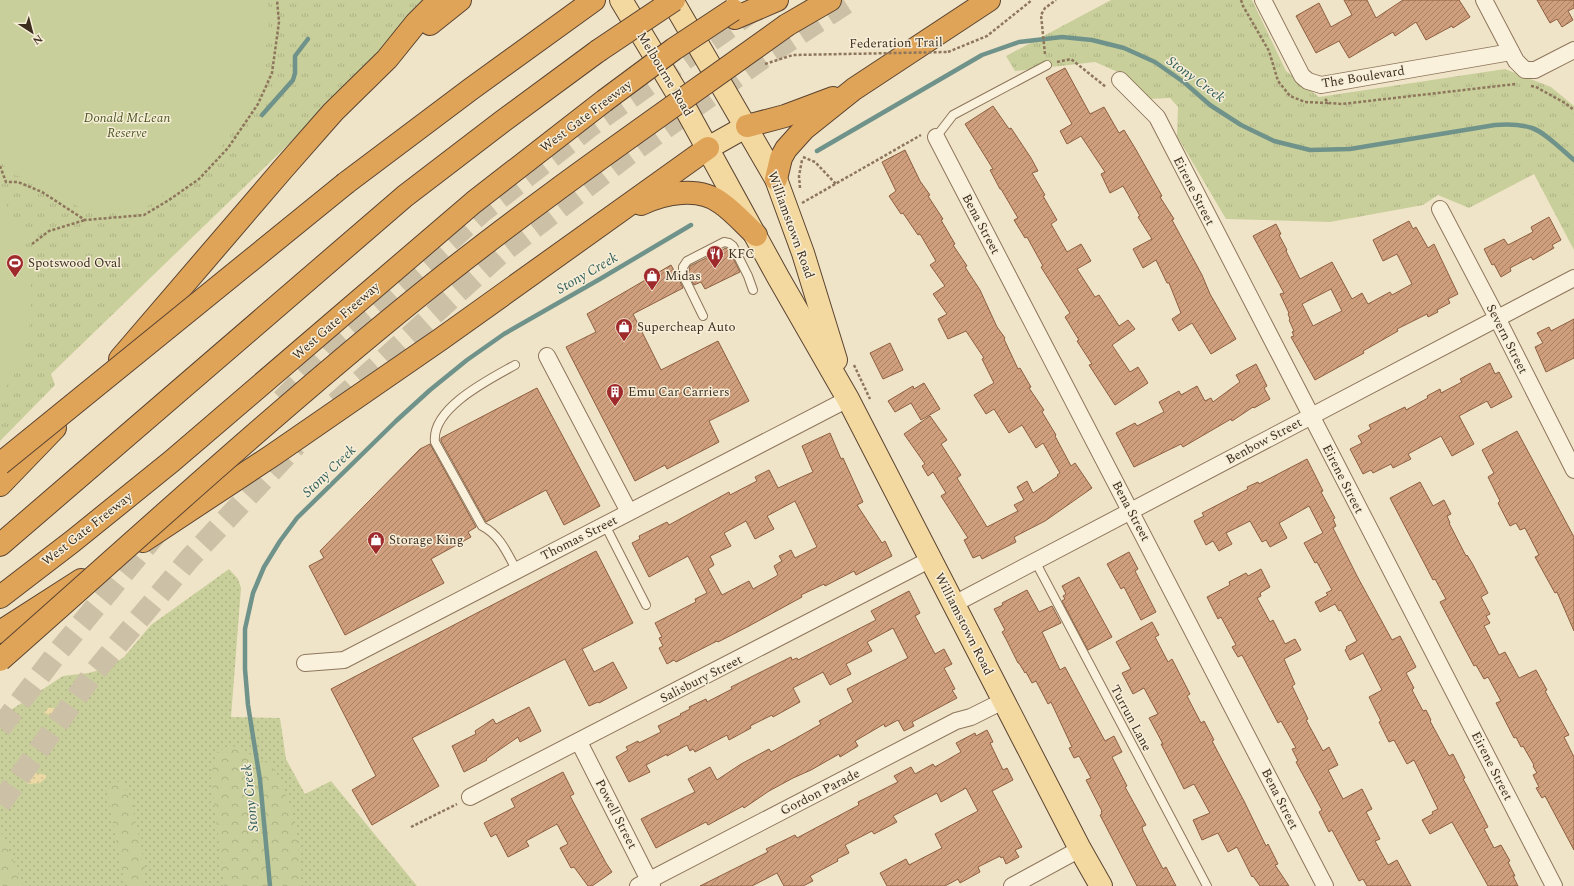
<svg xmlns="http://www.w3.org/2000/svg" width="1574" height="886" viewBox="0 0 1574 886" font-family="Spectral,serif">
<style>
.grass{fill:url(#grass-dots)}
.forest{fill:url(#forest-crowns)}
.sand{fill:url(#sand-dots)}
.park{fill:url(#park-tufts)}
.garden{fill:#c9cf9b}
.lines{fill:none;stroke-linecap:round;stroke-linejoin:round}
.stream{stroke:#6f938a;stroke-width:4.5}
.building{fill:url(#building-hatch);stroke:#8d5f41;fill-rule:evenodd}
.highway-tunnel{stroke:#ccc0a6;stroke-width:22;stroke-dasharray:22 11;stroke-linecap:butt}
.lane-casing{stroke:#8d765c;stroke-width:10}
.street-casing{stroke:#8d765c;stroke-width:18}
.primary-casing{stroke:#5b4430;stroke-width:24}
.highway-casing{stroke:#5b4430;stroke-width:24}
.path{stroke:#8d765c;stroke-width:2.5;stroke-dasharray:3 2;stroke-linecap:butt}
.lane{stroke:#faf1dc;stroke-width:8}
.street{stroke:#faf1dc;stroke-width:16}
.primary{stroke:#f3d9a0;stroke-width:22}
.highway{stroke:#e0a458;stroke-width:22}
.highway-bridge-casing{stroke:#5b4430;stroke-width:24;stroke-linecap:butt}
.path-bridge{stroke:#8d765c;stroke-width:2.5;stroke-dasharray:3 2;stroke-linecap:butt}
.highway-bridge{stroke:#e0a458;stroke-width:22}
.labels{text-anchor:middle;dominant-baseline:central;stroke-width:3;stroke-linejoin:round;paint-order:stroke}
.street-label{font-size:13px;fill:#3d2e20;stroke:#f7eed8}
.park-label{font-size:13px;font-style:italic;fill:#4d5a26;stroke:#f7eed8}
.poi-label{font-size:13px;fill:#3d2e20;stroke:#f7eed8;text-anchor:start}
.water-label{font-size:14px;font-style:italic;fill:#2f5d5a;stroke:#f7eed8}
</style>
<defs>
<pattern id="grass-dots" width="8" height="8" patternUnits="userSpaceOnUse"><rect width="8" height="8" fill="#c9cf9b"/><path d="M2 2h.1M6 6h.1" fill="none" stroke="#aeb285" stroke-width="1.8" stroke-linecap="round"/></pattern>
<pattern id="forest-crowns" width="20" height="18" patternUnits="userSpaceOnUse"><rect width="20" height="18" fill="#c9cf9b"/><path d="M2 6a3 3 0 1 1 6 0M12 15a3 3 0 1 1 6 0" fill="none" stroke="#aeb285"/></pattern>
<pattern id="sand-dots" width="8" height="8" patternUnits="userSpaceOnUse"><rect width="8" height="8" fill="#ecd9a5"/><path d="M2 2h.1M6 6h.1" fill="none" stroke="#cbbb8e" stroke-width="1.8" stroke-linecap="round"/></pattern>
<pattern id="park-tufts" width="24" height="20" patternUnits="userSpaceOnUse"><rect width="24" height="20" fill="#c9cf9b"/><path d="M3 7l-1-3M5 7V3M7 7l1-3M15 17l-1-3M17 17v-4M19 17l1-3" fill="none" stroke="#aeb285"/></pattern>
<pattern id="building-hatch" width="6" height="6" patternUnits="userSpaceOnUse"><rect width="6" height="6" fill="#cf9f7d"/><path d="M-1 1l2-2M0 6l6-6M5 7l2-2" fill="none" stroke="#a98266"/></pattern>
</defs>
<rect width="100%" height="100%" fill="#f0e4c8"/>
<!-- grass -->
<polygon class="grass" points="229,569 238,579 241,588 231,717 280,718 286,759 305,794 331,781 417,886 0,886 0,717 63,676 88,673 108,668 124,657 151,625"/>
<!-- forest -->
<g class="forest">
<polygon points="231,745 271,765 281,782 293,814 299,852 300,886 224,886 211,776 217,752"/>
<polygon points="116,781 124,785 131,799 145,868 143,886 125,886 107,791 111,784"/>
<polygon points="0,828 23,886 0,886"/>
</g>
<!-- sand -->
<g class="sand">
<polygon points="48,708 54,708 65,710 71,720 67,723 62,722 57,717 44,713"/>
<polygon points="27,773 36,773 46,775 46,778 40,783 28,784 23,779 24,776"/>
</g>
<!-- park -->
<g class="park">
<polygon points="0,0 429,0 295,138 51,374 55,385 0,441"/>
<polygon points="1111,0 1252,0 1286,71 1319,97 1505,69 1551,87 1574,106 1574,250 1534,174 1469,208 1438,195 1423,205 1330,222 1226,219 1177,136 1178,107 1170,98 1149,99 1120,73 1095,62 1015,71 1006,56"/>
</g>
<!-- garden -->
<g class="garden">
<polygon points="0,0 267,0 270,13 264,65 248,112 217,152 200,170 179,186 143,209 86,211 25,178 8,173 0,155"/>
<path d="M0,195C39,249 44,342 0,395Z"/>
</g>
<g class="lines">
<!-- stream -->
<g class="stream">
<polyline points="262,115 293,80 295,73 295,56 308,39"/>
<path d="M817,151L982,55L1019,42L1062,37L1092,40L1124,48L1155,62L1185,83L1210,105L1241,125L1274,141L1310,150L1350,149L1495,125C1507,124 1520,124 1532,128C1546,133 1562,150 1574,160"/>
<polyline points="270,886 260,780 248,705 245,669 245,629 253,593 264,567 280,541 297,518 396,421 430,390 467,360 504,334 600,279 691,225"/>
</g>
</g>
<!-- building -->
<g class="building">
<polygon points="1344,0 1367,0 1376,18 1403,0 1459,0 1470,17 1453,28 1452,26 1426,40 1416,22 1395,36 1393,32 1349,58 1339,41 1316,53 1296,16 1319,3 1331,27 1352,15"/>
<polygon points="1537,0 1574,0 1574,8 1568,11 1573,20 1562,27 1557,19 1550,23"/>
<polygon points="1065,68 1090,114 1104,107 1119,133 1124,130 1135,148 1162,196 1160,197 1174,219 1172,220 1202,275 1210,294 1236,339 1211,354 1192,323 1179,331 1172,319 1181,313 1169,283 1167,283 1156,260 1143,268 1133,249 1152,239 1138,217 1140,216 1123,186 1110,193 1101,174 1105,172 1081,136 1067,144 1060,131 1072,124 1046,78"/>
<polygon points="993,106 1009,129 1011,128 1031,158 1038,171 1032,173 1045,195 1043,196 1057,220 1051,224 1067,252 1081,244 1091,261 1077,269 1095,297 1099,295 1119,326 1128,320 1135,329 1112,345 1130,372 1138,367 1148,383 1115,405 1089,365 1092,364 1077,341 1079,340 1065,317 1070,313 1041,267 1043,266 1027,237 1025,238 1014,220 1018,218 1001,189 1000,189 990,170 993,169 965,124"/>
<polygon points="905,150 920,181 930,195 928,196 943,219 941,220 955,244 953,245 967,266 965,267 980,290 997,327 1005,338 1004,339 1018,369 1020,368 1031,387 1029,388 1044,410 1042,412 1056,435 1055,436 1071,466 1075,463 1092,488 1045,521 1014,537 1016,542 982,559 980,555 973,558 964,540 968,538 941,496 946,493 933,472 928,476 922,466 925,464 904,434 930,416 947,440 941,444 961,475 957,478 987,527 1018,511 1014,505 1024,500 1017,487 1027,481 1033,493 1058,476 1057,475 1060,473 1043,443 1036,448 1022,425 1009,433 994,409 986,414 974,395 994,383 982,359 984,358 966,331 948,339 938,319 947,314 933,294 945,286 930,265 936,261 920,234 918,235 903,213 901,214 889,196 896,191 882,162"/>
<polygon points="1549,217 1561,240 1552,245 1554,248 1533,260 1531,257 1510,268 1511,271 1501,277 1494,264 1492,265 1484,249 1504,239 1508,245 1533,232 1531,227"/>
<path d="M1409,221L1413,229L1416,227L1428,248L1434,244L1458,294L1448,299L1450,303L1437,310L1438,312L1428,317L1427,314L1397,329L1398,331L1363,351L1364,353L1315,380L1291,337L1294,336L1292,332L1294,331L1289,320L1290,319L1288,314L1289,313L1280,294L1284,293L1253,236L1276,224L1281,234L1279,235L1287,250L1286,251L1300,279L1332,262L1352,299L1362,293L1368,304L1390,292L1392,295L1412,284L1397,254L1383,261L1373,240ZM1331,289L1342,311L1313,326L1302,304Z"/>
<polygon points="726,248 729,250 740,272 705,289 701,282 694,285 688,274 690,266"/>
<polygon points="671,265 676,274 678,273 678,277 683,288 633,314 661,370 718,341 749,401 709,421 719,442 667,469 665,465 635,481 566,347 596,332 587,314"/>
<polygon points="1574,319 1574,358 1546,372 1535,347 1543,343 1537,333 1549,327 1551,331"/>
<polygon points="890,343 903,370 883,379 870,353"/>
<polygon points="1490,363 1495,374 1499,372 1512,397 1491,408 1487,401 1459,416 1474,444 1452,456 1441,436 1408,454 1411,459 1393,468 1391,464 1373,473 1371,470 1363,474 1350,449 1362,443 1358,436 1371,429 1369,425 1405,407 1406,410 1428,398 1427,396 1440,389 1441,393 1462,382 1460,379"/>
<polygon points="1256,364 1267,386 1264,388 1270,399 1254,408 1253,407 1232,421 1231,419 1183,447 1181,444 1134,467 1116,433 1135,423 1137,426 1164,412 1159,402 1179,391 1181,395 1197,386 1205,401 1211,398 1213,402 1240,382 1236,375"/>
<polygon points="924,383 940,409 921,420 911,403 895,412 888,401 913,386 914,389"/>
<polygon points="537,388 600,506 564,525 546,490 486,522 441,441 441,438"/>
<polygon points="1517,431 1574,537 1574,631 1557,592 1555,593 1535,557 1539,555 1525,528 1520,530 1516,523 1510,526 1498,503 1500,501 1488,477 1494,473 1482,450"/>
<path d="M830,433L841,459L843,458L863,502L857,505L882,543L885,541L892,556L856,575L854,571L825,586L824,584L801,595L802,597L749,626L718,642L717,641L676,662L674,660L667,664L659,648L663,646L659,638L662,637L655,623L696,602L695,599L707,593L688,556L649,577L632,543L640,539L639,536L667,522L669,525L729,492L730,495L757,481L755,477L769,470L778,488L813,472L802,446ZM795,501L817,547L795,558L791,550L779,556L782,561L774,566L778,575L775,577L753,589L749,581L722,595L708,569L714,565L710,556L731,546L724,533L746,521L755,539L774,529L767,516Z"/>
<polygon points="430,444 476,527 468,532 471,537 431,559 444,583 345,635 309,566 324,558 320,551 420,449"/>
<polygon points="1307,459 1323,491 1321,492 1335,518 1333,519 1336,526 1333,528 1357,576 1392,640 1400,636 1416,667 1406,673 1414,688 1412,690 1423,711 1426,710 1431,720 1430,721 1449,756 1453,754 1465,778 1463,779 1467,786 1488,827 1484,829 1494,848 1501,845 1510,861 1508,862 1515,876 1513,876 1518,886 1488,886 1452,822 1430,834 1422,820 1433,814 1432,812 1438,809 1414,760 1407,764 1394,740 1389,742 1379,722 1381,721 1369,697 1382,690 1363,653 1350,660 1345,650 1347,648 1346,647 1357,641 1341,610 1339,611 1335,604 1320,612 1315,602 1328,595 1326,593 1332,590 1317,562 1315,563 1304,543 1323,533 1309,506 1279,523 1287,538 1270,547 1266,540 1262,542 1250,521 1226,533 1232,544 1219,551 1213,541 1206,545 1194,521 1204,516 1202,513 1248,489 1247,487 1258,482 1259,484"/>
<polygon points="1420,482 1433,506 1444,500 1451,514 1447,516 1450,523 1449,523 1466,556 1467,555 1472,563 1488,593 1481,597 1490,614 1486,616 1490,623 1484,626 1499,655 1505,652 1519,678 1536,670 1547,690 1545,691 1569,735 1564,737 1574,757 1574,850 1545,796 1542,798 1536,788 1539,787 1533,775 1537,773 1533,766 1534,765 1523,746 1521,747 1516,737 1514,738 1496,703 1501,701 1488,677 1484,679 1476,665 1474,666 1440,602 1446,599 1435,579 1433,580 1390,498"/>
<polygon points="596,551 633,623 582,649 594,672 613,662 627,688 599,703 598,702 589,706 565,659 412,738 439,786 372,825 352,790 376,776 331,689"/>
<polygon points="1129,552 1138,569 1135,571 1156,612 1141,620 1124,587 1121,589 1107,564"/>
<polygon points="1261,569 1270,587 1260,593 1261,596 1257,598 1270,622 1273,620 1285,644 1295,639 1301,650 1284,659 1295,684 1292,686 1308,719 1306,720 1323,751 1329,747 1338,765 1328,770 1343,799 1362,789 1372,809 1366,812 1380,839 1375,841 1388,865 1397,860 1411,886 1367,886 1363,879 1359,881 1332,830 1329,832 1319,812 1322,810 1296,762 1298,761 1292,749 1296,748 1281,721 1278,723 1242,655 1238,657 1232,647 1236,645 1221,617 1218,619 1207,597 1230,585 1229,582 1246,573 1248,576"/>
<polygon points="1079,577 1112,637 1088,650 1062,601 1065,599 1063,596 1066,594 1062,586"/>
<polygon points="1027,590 1039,612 1052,606 1061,623 1042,632 1060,670 1065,667 1105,741 1114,736 1122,752 1112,757 1127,786 1125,787 1146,825 1142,827 1143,831 1163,869 1166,867 1176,886 1137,886 1100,815 1102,814 1101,812 1102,811 1086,780 1091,778 1079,756 1074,758 1069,748 1072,747 1051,702 1048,704 1036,681 1032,683 1026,672 1025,673 1019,663 1018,663 1006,639 1002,632 1005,630 994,609 1003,605 1002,603"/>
<polygon points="909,591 920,613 915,616 935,654 944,649 952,664 944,668 955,689 952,690 957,698 912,722 914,726 904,731 898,720 885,727 884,724 855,741 858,746 840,757 839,754 811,770 793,778 769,791 744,808 743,806 708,825 706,822 656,848 641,819 695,792 688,779 710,767 717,780 741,764 769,749 771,752 798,737 821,724 819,721 853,702 847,689 908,658 893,628 867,642 872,651 846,664 851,674 830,685 823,672 793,688 800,702 773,717 772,715 750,726 751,728 729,740 727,735 695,752 693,749 690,751 687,745 667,756 667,754 646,765 650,772 629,782 616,757 628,750 626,747 638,741 639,743 661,732 658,726 681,715 680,714 690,709 689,707 706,699 707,702 732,689 731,687 791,657 792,660 797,658 798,660 876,620 871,611"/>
<polygon points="1152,622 1159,635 1155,637 1168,662 1172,659 1190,694 1187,696 1201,723 1204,721 1214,740 1212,741 1244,801 1266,846 1268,844 1278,864 1275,865 1289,886 1260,886 1253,876 1252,877 1237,847 1228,852 1218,833 1202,840 1193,820 1210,813 1194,784 1184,789 1174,769 1161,744 1163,744 1149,718 1158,714 1144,688 1133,694 1122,673 1131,669 1116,642"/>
<polygon points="529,707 541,731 520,742 518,737 486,759 487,760 464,772 452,746 476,734 475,731 493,719 496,724"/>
<polygon points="987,730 993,742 990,743 1003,770 1007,768 1013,780 992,791 1022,847 1015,850 1019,857 1006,864 1003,857 1001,858 1000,856 978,867 980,872 960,883 958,879 945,886 887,886 880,873 906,859 909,865 942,848 935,834 978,811 966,788 941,802 937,793 893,816 897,822 874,834 872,831 845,845 849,853 837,859 838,861 810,876 813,881 803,886 784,886 777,873 752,886 700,886 768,852 766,849 795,835 797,838 859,805 858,802 898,782 894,776 911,767 915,774 933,764 935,767 961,752 956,743 975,733 976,736"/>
<polygon points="563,772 574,794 570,796 606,863 612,872 592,886 588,886 574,867 571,868 560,848 568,844 557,824 526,841 529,846 508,857 496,834 491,837 484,823 515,807 511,799"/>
</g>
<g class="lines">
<!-- highway-tunnel -->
<g class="highway-tunnel">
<polyline points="282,400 343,337 481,213 592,125 754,10"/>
<polyline points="336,403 499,255 629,154 763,58 851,0"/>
<polyline points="0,728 58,652 161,528"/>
<polyline points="0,804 93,674 190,558 296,445"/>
</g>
<defs>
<g id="lane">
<polyline points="936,137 953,115 1047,65"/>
<polyline points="703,316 683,275 683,267 687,261 724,242 729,243 733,246 748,276 753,290"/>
<path d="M515,365C490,379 431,408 435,442L482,526C500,535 507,553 517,571"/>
<polyline points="605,525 646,605"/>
<polyline points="1035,561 1207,886"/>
</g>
<g id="street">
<polyline points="1263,0 1302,76 1308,81 1321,85 1511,52"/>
<polyline points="1484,0 1516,61 1525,70 1535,70 1574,50"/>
<polyline points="1120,80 1157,117 1554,886"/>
<polyline points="936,137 1325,886"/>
<polyline points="1440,209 1493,310 1574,470"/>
<polyline points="547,356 629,512"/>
<polyline points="954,604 1574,278"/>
<polyline points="305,663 344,660 848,399"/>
<polyline points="579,742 652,886"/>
<polyline points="470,797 931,559"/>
<polyline points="638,886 956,721 971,717 1003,701"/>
<polyline points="1012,886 1080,849"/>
</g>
<g id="primary">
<polyline points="621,0 677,93 778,277 848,399 1080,849 1101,886"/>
<polyline points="672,0 776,179 803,253 836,360"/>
<polyline points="708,148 747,126"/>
</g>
<g id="highway">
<polyline points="735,18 777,0"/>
<polyline points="430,24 460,0"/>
<polyline points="787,25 830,0"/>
<polyline points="747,126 785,116 833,98"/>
<polyline points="776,179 781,158 786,149 804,129 854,89 989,0"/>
<polyline points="346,183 471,89 594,0"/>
<path d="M641,204C664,193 699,186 721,203C734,212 744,224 756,235"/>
<polyline points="120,359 282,170 333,112 387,59 416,23 439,0"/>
<polyline points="0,485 55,428"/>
<polyline points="143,541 273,455 441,339 708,148"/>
<polyline points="0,545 405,196 503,121 598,51"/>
<polyline points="0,597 73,541 172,461 474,202 604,101"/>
<polyline points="0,632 81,580"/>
</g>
</defs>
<!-- lane casing -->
<use href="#lane" class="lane-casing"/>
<!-- street casing -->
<use href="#street" class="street-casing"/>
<!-- primary casing -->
<use href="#primary" class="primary-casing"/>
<!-- highway casing -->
<use href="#highway" class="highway-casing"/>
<!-- path -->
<g class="path">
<polyline points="1241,0 1243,6 1269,51 1278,81 1290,96 1305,102 1328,103"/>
<polyline points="948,52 987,36 1032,0"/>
<polyline points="1045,54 1041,15 1045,8 1056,0"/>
<polyline points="1057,62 1071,59 1106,87"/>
<polyline points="1531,86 1536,87 1565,103 1574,110"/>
<polyline points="1325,99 1329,103 1342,104 1516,84"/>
<polyline points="803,157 815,162 836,184"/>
<polyline points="0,166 6,182 18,182 42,192 85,220 144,215 169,200 199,179 228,148 258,104 272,73 279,22 277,0"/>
<polyline points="800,188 799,176 802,160"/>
<polyline points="802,203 921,135"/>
<polyline points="32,244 49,231 85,220"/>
<polyline points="854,365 870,399"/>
<polyline points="411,827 457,804"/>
</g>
<!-- lane -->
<use href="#lane" class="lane"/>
<!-- street -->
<use href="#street" class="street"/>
<!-- primary -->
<use href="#primary" class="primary"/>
<!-- highway -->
<use href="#highway" class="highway"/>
<defs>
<g id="highway-bridge">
<polyline points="598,51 674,0"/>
<polyline points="604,101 674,49 733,10"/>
<polyline points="0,464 346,183"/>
<path d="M0,660C137,539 272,415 415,299C534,202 662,115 787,25"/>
</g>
</defs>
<!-- highway-bridge casing -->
<use href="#highway-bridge" class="highway-bridge-casing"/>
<!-- path-bridge -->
<polyline class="path-bridge" points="765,64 793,55 948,52"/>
<!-- highway-bridge -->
<use href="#highway-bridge" class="highway-bridge"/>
</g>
<!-- icons -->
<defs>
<symbol id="restaurant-pin" viewBox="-11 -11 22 30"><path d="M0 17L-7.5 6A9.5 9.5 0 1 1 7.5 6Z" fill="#9e2a2b" stroke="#f7eed8"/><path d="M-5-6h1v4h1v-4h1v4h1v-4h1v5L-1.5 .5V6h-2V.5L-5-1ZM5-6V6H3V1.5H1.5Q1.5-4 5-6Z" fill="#fff"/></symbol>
<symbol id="stadium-pin" viewBox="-11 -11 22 30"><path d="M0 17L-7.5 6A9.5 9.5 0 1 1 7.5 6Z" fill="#9e2a2b" stroke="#f7eed8"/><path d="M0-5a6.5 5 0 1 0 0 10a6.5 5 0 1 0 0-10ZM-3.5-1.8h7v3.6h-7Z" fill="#fff"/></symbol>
<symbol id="shop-pin" viewBox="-11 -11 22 30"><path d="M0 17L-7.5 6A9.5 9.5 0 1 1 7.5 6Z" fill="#9e2a2b" stroke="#f7eed8"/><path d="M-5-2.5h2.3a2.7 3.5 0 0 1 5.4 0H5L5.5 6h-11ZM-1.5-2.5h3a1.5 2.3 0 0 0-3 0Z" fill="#fff"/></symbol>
<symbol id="building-pin" viewBox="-11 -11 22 30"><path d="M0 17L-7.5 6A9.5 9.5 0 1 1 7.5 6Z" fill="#9e2a2b" stroke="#f7eed8"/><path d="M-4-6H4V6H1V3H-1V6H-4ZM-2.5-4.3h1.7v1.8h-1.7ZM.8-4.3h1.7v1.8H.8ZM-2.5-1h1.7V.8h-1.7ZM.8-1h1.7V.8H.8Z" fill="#fff"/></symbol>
</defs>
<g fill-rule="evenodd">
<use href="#restaurant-pin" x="705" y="244" width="20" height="27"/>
<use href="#stadium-pin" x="5" y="253" width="20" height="27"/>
<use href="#shop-pin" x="642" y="266" width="20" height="27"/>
<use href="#shop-pin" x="614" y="317" width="20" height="27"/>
<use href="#building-pin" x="605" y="382" width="20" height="27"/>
<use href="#shop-pin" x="366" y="530" width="20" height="27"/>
</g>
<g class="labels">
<!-- street labels -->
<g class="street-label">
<text transform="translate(896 43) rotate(-1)">Federation Trail</text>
<text transform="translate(665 74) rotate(59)">Melbourne Road</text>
<text transform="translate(1363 77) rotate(-9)">The Boulevard</text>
<text transform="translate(586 116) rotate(-37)">West Gate Freeway</text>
<text transform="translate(1194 191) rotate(63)">Eirene Street</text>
<text transform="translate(981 224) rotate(62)">Bena Street</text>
<text transform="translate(791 225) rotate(70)">Williamstown Road</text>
<text transform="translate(336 321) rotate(-41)">West Gate Freeway</text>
<text transform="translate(1507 339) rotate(63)">Severn Street</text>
<text transform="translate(1264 441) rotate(-28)">Benbow Street</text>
<text transform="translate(1343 479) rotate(63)">Eirene Street</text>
<text transform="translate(1131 511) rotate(62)">Bena Street</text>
<text transform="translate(87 529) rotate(-38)">West Gate Freeway</text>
<text transform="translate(579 538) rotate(-27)">Thomas Street</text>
<text transform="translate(964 624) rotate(63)">Williamstown Road</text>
<text transform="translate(701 679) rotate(-27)">Salisbury Street</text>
<text transform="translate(1131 718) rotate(62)">Turrun Lane</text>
<text transform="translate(1492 766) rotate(63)">Eirene Street</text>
<text transform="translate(820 792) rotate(-27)">Gordon Parade</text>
<text transform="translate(1280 799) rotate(63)">Bena Street</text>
<text transform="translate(616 814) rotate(63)">Powell Street</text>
</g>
<!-- park labels -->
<g class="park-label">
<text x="127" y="118">Donald McLean<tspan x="127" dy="15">Reserve</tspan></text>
</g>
<!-- poi labels -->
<g class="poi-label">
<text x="728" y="254">KFC</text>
<text x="28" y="263">Spotswood Oval</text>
<text x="665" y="276">Midas</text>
<text x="637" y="327">Supercheap Auto</text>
<text x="628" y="392">Emu Car Carriers</text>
<text x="389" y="540">Storage King</text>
</g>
<!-- water labels -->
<g class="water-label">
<text transform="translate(1196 79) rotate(36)">Stony Creek</text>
<text transform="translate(587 273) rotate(-30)">Stony Creek</text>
<text transform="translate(329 471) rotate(-44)">Stony Creek</text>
<text transform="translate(250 798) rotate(-96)">Stony Creek</text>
</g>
</g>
<!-- north arrow -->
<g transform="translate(32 32) rotate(144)" stroke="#f7eed8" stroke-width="3" paint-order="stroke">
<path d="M0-3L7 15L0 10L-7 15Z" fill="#3d2e20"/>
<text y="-6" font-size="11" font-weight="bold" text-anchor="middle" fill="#3d2e20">N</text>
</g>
</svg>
